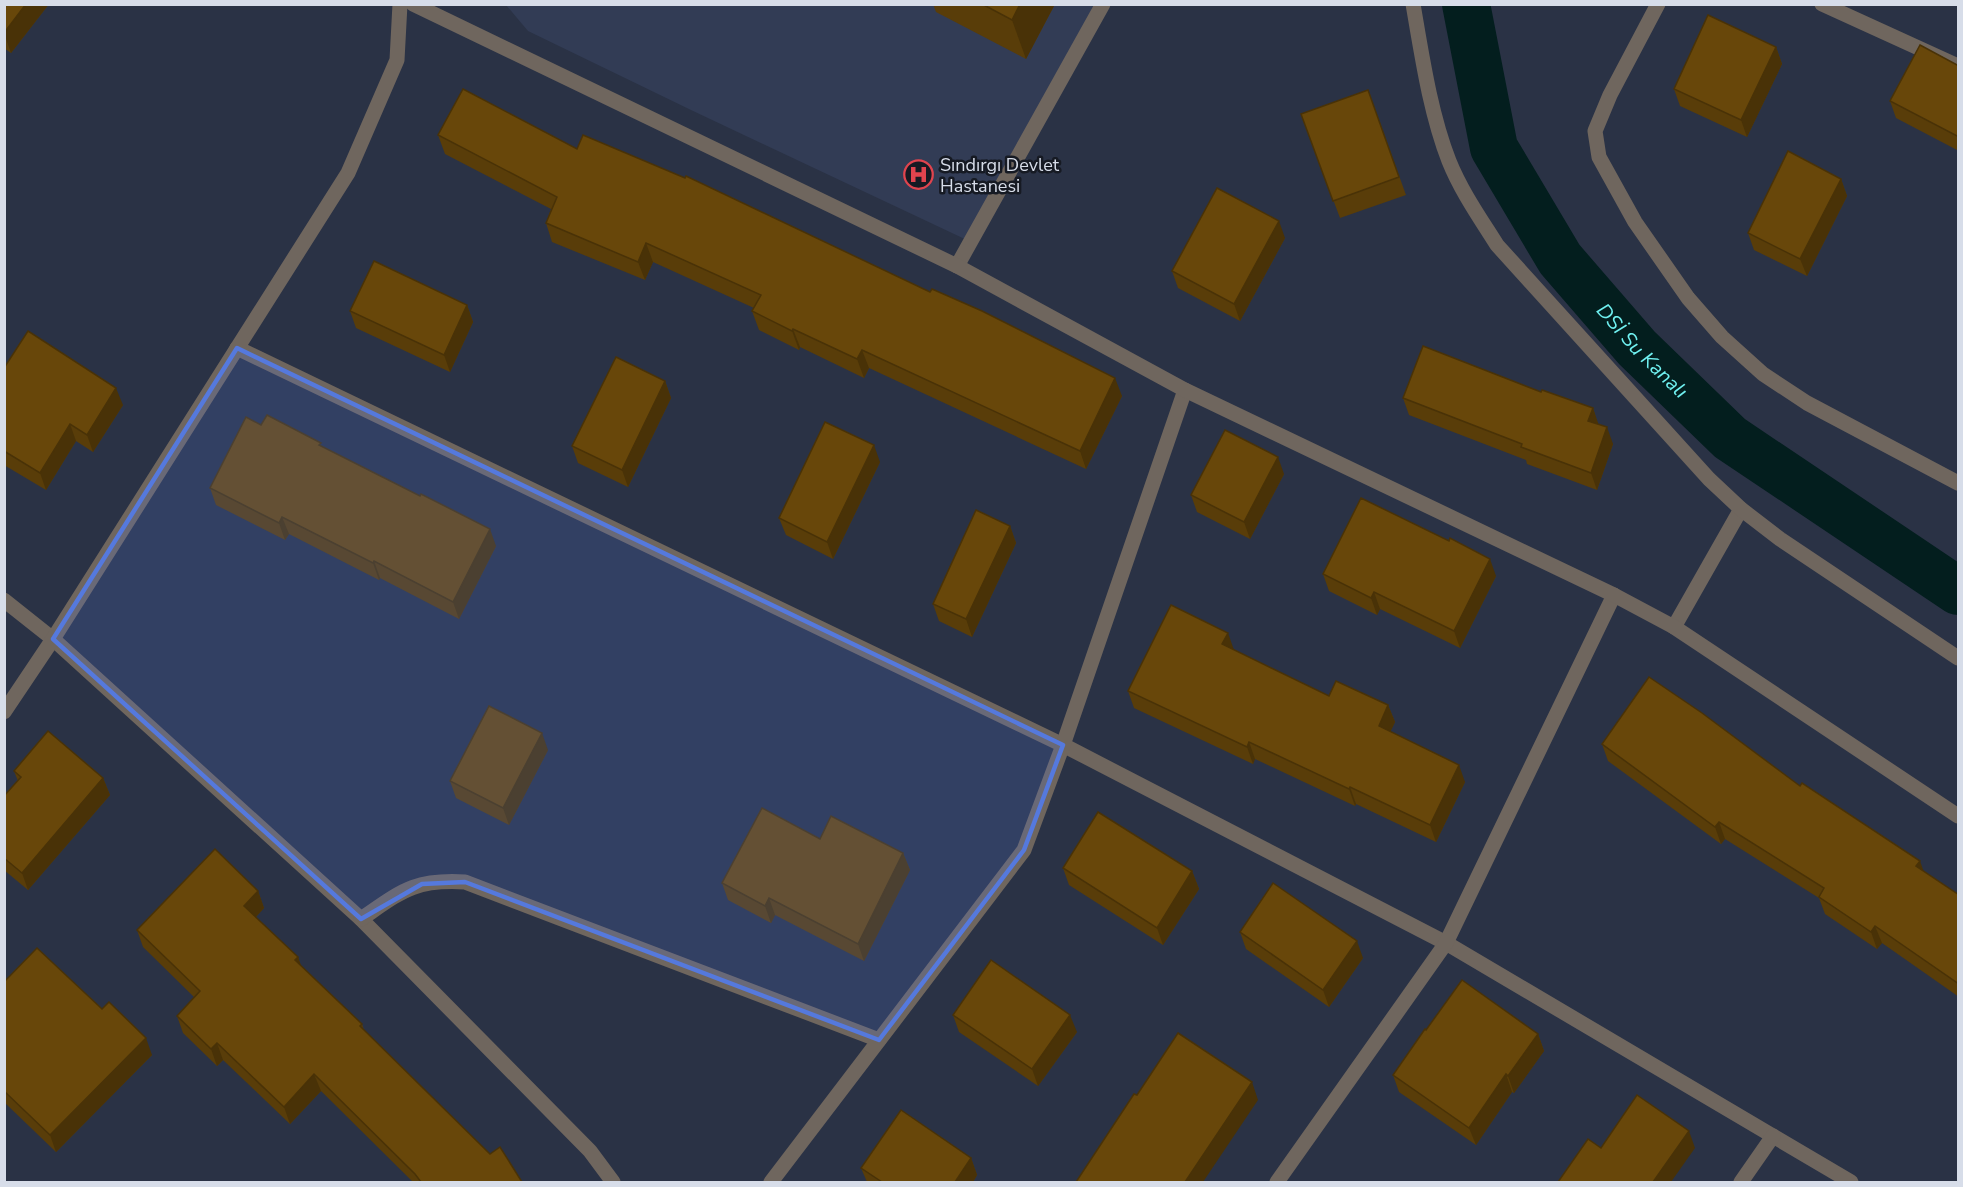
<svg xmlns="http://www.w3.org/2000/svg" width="1963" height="1187" viewBox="0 0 1963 1187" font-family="'Nunito Sans',sans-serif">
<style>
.built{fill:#323c55}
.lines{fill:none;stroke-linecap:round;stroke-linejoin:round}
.canal{stroke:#031e1e;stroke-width:48}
.minor{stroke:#6f665e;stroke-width:15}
.tertiary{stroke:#6f665e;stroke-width:15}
.wall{fill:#593d09}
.shaded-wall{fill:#493207}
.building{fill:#68470a;stroke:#493207;stroke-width:1.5}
.marked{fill:#5579dd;fill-opacity:0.2;stroke:#5579dd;stroke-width:4.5;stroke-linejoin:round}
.labels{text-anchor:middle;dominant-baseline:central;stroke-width:5;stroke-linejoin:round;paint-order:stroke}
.poi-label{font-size:18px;fill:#d7dde9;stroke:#161a23;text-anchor:start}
.water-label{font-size:20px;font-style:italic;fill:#70f1f1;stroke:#161a23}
</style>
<rect width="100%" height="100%" fill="#2a3245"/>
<!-- built -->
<polygon class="built" points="506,5 1106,5 969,241 691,110 528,31"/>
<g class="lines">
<!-- canal -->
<path class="canal" id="s1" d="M1466,4L1494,148L1560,259L1637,348L1730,438L1958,591"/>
<!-- minor -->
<g class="minor">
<polyline points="1658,4 1610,95 1595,131 1599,157 1635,222 1688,298 1722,337 1763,374 1807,403 1958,483"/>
<polyline points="1822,4 1958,66"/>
<polyline points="957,266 1103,4"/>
<polyline points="237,348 1063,745 1446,943 1851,1182"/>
<polyline points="4,600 53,639 361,919 590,1151 613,1182"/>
<polyline points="1674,627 1741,509"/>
<path d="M361,919C402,891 414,879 465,882L879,1040"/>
<polyline points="771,1182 1024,850 1063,745 1185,390"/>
<polyline points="1277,1182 1446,943 1614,595"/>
<polyline points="1741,1182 1773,1136"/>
</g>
<!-- tertiary -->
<g class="tertiary">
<polyline points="413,4 957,266 1185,390 1614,595 1674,627 1958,816"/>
<path d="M1413,4C1422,56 1430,112 1449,161C1461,191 1480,218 1497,245L1709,479L1741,509L1780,539L1958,658"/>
<polyline points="4,712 53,639 348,173 397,60 400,4"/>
</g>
</g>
<!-- wall -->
<g class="wall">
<polygon points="4,4 49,4 11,53 4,48"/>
<polygon points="933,4 1055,4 1026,59 936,12"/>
<polygon points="1776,47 1782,64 1747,137 1680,106 1674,89"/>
<polygon points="1959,66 1959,151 1896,118 1890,101"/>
<polygon points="1368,90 1406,195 1340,218 1301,114"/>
<polygon points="438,135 577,149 1122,396 1086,469 869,368 864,378 800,347 799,350 759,330 752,311 754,308 653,262 645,280 552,242 546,223 551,209 445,154"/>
<polygon points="1841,179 1847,196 1807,276 1754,250 1748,233"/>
<polygon points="1285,238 1240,321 1178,288 1172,271"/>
<polygon points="467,305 473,322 450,372 356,328 350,311"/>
<polygon points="4,368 123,405 93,452 76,441 46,490 4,465"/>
<polygon points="665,381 671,398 628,487 578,463 572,446"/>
<polygon points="1541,392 1593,408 1598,424 1613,444 1597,490 1527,464 1526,460 1409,415 1403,398"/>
<polygon points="261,425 322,446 496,546 459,619 380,578 379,580 289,534 285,540 216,505 210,488"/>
<polygon points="880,462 833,559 786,535 779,518"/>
<polygon points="1284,474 1250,539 1197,512 1191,495"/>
<polygon points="1010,526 1016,543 972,637 939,621 933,604"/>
<polygon points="1323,574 1496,576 1460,648 1380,609 1377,615 1329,591"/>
<polygon points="1234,650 1329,696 1388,705 1395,722 1390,732 1465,782 1436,842 1356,804 1355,806 1255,759 1253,764 1134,708 1128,691"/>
<polygon points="1602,744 1800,786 1959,895 1959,997 1882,943 1877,949 1825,914 1819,898 1725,839 1721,844 1608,761"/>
<polygon points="548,750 509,825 456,798 450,781"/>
<polygon points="14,771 103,778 110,795 28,890 4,870 4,796 18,781"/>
<polygon points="820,839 903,853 910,870 864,961 775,915 771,923 728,900 722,883"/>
<polygon points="1063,868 1192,871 1199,889 1163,945 1069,885"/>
<polygon points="258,891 264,908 256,917 298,957 301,966 362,1024 364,1030 490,1154 522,1182 413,1182 321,1091 290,1124 223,1060 217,1066 183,1033 177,1016 194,997 143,947 137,930"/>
<polygon points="1240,932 1363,958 1329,1007 1246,949"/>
<polygon points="4,982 152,1055 56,1152 4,1102"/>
<polygon points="953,1015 1077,1032 1038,1086 959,1032"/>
<polygon points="1426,1030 1538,1034 1544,1051 1514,1093 1512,1092 1476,1145 1399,1092 1393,1075"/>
<polygon points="971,1158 977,1175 973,1182 867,1182 861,1168"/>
</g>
<!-- shaded-wall -->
<g class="shaded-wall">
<polygon points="26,4 49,4 11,53 4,33"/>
<polygon points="1020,4 1055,4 1026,59 1012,20"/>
<polygon points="1776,47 1782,64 1747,137 1741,120"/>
<polygon points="1841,179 1847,196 1807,276 1800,259"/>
<polygon points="1279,221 1285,238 1240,321 1234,304"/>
<polygon points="646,243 653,262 645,280 638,262"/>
<polygon points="467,305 473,322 450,372 444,355"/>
<polygon points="793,329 800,347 799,350 792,331"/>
<polygon points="862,350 869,368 864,378 857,359"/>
<polygon points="1115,378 1122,396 1086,469 1080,451"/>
<polygon points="665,381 671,398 628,487 622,470"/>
<polygon points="116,388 123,405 93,452 87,435"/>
<polygon points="1593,408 1599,426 1588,421"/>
<polygon points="70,424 76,441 46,490 40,473"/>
<polygon points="1607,427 1613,444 1597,490 1591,473"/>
<polygon points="874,445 880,462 833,559 827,542"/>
<polygon points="1278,457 1284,474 1250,539 1244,522"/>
<polygon points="282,517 289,534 285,540 279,523"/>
<polygon points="1010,526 1016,543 972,637 966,619"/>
<polygon points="490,529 496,546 459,619 453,602"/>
<polygon points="1490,559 1496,576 1460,648 1454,631"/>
<polygon points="374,561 380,578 379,580 373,563"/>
<polygon points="1374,592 1380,609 1377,615 1371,598"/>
<polygon points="1228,633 1234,650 1228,661 1222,644"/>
<polygon points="1388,705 1395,722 1385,743 1379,726"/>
<polygon points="542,733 548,750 509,825 503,808"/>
<polygon points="1249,742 1255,759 1253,764 1247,747"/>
<polygon points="1459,765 1465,782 1436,842 1430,825"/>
<polygon points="103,778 110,795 28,890 22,873"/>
<polygon points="1350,787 1356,804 1355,806 1349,789"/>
<polygon points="1719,822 1725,839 1721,844 1715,827"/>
<polygon points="903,853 910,870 864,961 858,944"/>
<polygon points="1920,861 1926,878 1916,866"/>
<polygon points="1192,871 1199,889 1163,945 1157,928"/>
<polygon points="258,891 264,908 250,923 244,906"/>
<polygon points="769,898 775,915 771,923 765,906"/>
<polygon points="1875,926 1882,943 1877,949 1871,932"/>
<polygon points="1357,941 1363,958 1329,1007 1323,990"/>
<polygon points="298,957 304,974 295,960"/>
<polygon points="1070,1015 1077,1032 1038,1086 1032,1069"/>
<polygon points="1538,1034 1544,1051 1514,1093 1508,1076"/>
<polygon points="146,1038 152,1055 56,1152 50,1135"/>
<polygon points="217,1043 223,1060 217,1066 211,1049"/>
<polygon points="314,1074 321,1091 290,1124 284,1107"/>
<polygon points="1506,1074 1512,1092 1476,1145 1469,1128"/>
<polygon points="1252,1082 1258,1100 1203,1182 1185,1182"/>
<polygon points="1689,1131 1695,1148 1671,1182 1653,1182"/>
<polygon points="971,1158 977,1175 973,1182 955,1182"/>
</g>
<!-- building -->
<g class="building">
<polygon points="4,4 26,4 4,33"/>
<polygon points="982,4 1020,4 1012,20"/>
<polygon points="1708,15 1776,47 1741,120 1674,89"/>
<polygon points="1920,45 1959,66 1959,137 1890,101"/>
<polygon points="463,89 577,149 583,135 685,178 686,176 930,292 932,289 982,311 1115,378 1080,451 862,350 857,359 793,329 792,331 752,311 761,295 646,243 638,262 546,223 557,197 438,135"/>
<polygon points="1368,90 1399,177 1333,201 1301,114"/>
<polygon points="1788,151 1841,179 1800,259 1748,233"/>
<polygon points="1217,188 1279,221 1234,304 1172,271"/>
<polygon points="374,261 467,305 444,355 350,311"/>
<polygon points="28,331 116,388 87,435 70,424 40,473 4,451 4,368"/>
<polygon points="1423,346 1541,392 1542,390 1593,408 1588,421 1607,427 1591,473 1521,447 1522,444 1403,398"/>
<polygon points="616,357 665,381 622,470 572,446"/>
<polygon points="267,415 321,443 319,445 420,496 421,494 490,529 453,602 374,561 373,563 282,517 279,523 210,488 246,417 261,425"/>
<polygon points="825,422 874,445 827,542 779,518"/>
<polygon points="1225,430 1278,457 1244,522 1191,495"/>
<polygon points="1361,498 1449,541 1450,538 1490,559 1454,631 1374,592 1371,598 1323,574"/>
<polygon points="976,510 1010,526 966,619 933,604"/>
<polygon points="1171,605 1228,633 1222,644 1329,696 1336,681 1388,705 1379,726 1459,765 1430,825 1350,787 1349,789 1249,742 1247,747 1128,691"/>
<polygon points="1649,677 1702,713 1800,786 1802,783 1920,861 1916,866 1959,895 1959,984 1875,926 1871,932 1819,897 1824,888 1719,822 1715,827 1602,744"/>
<polygon points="489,706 542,733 503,808 450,781"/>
<polygon points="48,731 103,778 22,873 4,858 4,796 21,777 14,771"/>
<polygon points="762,808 820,839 831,816 903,853 858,944 769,898 765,906 722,883"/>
<polygon points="1098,812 1192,871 1157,928 1063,868"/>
<polygon points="215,849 258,891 244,906 298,957 295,960 362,1024 360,1026 490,1154 500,1147 522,1182 421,1182 415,1174 314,1074 284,1107 217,1043 211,1049 177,1016 200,991 137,930"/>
<polygon points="1273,883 1357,941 1323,990 1240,932"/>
<polygon points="37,948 102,1009 109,1002 146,1038 50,1135 4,1091 4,982"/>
<polygon points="991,960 1070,1015 1032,1069 953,1015"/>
<polygon points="1462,980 1538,1034 1508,1076 1506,1074 1469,1128 1393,1075 1425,1029 1426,1030"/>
<polygon points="1178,1033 1252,1082 1185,1182 1076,1182 1134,1094 1137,1095"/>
<polygon points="1637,1095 1689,1131 1653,1182 1558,1182 1588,1139 1601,1148"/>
<polygon points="901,1110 971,1158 955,1182 882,1182 861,1168"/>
</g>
<!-- marked area -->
<path class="marked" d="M237,348L1063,745L1024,850L879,1040L465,882L422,884L361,919L53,639Z"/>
<!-- icons -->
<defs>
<symbol id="hospital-ring" viewBox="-11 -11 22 22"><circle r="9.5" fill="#161a23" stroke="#e0444e" stroke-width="1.5"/><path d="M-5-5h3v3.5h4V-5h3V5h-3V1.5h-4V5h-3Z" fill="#e0444e"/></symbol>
</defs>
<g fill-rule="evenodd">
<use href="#hospital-ring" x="902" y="158" width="33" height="33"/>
</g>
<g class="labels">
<!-- poi labels -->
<g class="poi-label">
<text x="940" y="165">Sındırgı Devlet<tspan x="940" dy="21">Hastanesi</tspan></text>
</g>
<!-- water labels -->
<g class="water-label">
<text stroke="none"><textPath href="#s1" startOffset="399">DSİ Su Kanalı</textPath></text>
</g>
</g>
<!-- border -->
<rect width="1963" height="1187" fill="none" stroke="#d7dde9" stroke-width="12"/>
</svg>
